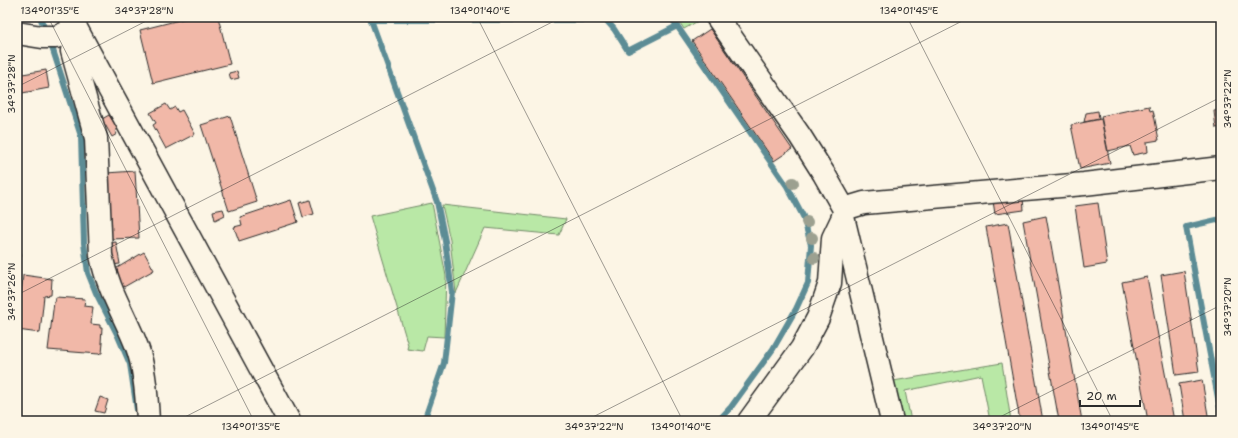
<svg xmlns="http://www.w3.org/2000/svg" width="1238" height="438" viewBox="0 0 1238 438" font-family="'Shantell Sans',sans-serif">
<style>
.green{fill:#b9e8a6;stroke:#728a68}
.lines{fill:none;stroke-linecap:round;stroke-linejoin:round}
.stream{stroke:#5c8c95;stroke-width:6}
.building{fill:#f1b8a8;stroke:#2b2b2b}
.street-casing{stroke:#2b2b2b;stroke-width:25}
.street{stroke:#fcf5e5;stroke-width:22}
.tree{fill:#9ca090}
.ticks{fill:none;stroke:#2b2b2b;stroke-width:1;stroke-opacity:0.45}
.neatline{fill:none;stroke:#2b2b2b;stroke-width:1.5}
.ticks-label{font-size:10px;text-anchor:middle;fill:#2b2b2b}
</style>
<rect width="100%" height="100%" fill="#fcf5e5"/>
<filter id="ink" filterUnits="userSpaceOnUse"><feTurbulence type="fractalNoise" baseFrequency=".025" numOctaves="2"/><feDisplacementMap in="SourceGraphic" scale="8" xChannelSelector="R" yChannelSelector="G"/><feConvolveMatrix kernelMatrix="1 2 1 2 8 2 1 2 1" color-interpolation-filters="sRGB"/></filter>
<g filter="url(#ink)">
<!-- green -->
<g class="green">
<polygon points="676,17 705,17 684,29"/>
<polygon points="432,203 446,276 444,337 427,336 423,351 407,349 408,345 370,216"/>
<polygon points="442,205 566,219 559,235 485,228 456,293 450,240"/>
<polygon points="1002,363 1011,421 990,421 981,375 905,391 911,421 896,421 887,382"/>
</g>
<g class="lines">
<!-- stream -->
<g class="stream">
<polyline points="40,17 46,32"/>
<polyline points="370,17 437,202 445,241 452,292 444,363 424,421"/>
<polyline points="671,17 787,186 803,216 811,245 808,283 796,309 773,349 731,407 718,421"/>
<polyline points="371,20 606,20 614,29 628,51 677,26"/>
<polyline points="50,41 81,136 84,243 88,273 96,293 118,336 130,364 137,410"/>
<polyline points="1221,219 1186,227 1221,414"/>
</g>
</g>
<!-- building -->
<g class="building">
<polygon points="191,17 218,17 230,64 153,83 140,30"/>
<polygon points="710,29 792,149 774,161 692,41"/>
<polygon points="46,70 49,88 17,94 17,75"/>
<polygon points="237,71 239,78 231,80 229,73"/>
<polygon points="166,104 170,110 175,107 178,112 182,110 195,134 166,149 153,125 156,123 150,113"/>
<polygon points="1149,106 1150,111 1153,110 1159,140 1147,142 1148,152 1133,155 1130,146 1108,151 1101,116"/>
<polygon points="1221,110 1221,127 1216,128 1214,111"/>
<polygon points="1098,111 1099,119 1084,122 1086,113"/>
<polygon points="109,115 118,129 115,131 117,134 112,137 102,119"/>
<polygon points="230,116 257,202 229,211 201,125"/>
<polygon points="1101,119 1110,163 1080,169 1071,125"/>
<polygon points="135,171 139,238 110,239 106,173"/>
<polygon points="1023,198 1024,210 995,214 993,201"/>
<polygon points="291,200 298,222 239,241 234,227 242,225 240,217"/>
<polygon points="310,200 314,214 303,217 299,203"/>
<polygon points="1098,203 1107,264 1084,268 1075,206"/>
<polygon points="223,209 225,215 215,220 213,211"/>
<polygon points="1046,216 1082,421 1059,421 1023,221"/>
<polygon points="1008,223 1043,421 1020,421 986,227"/>
<polygon points="116,242 120,264 111,265 108,243"/>
<polygon points="20,251 22,256 17,258 17,252"/>
<polygon points="144,252 154,270 122,288 112,271"/>
<polygon points="1184,271 1199,372 1176,375 1161,275"/>
<polygon points="23,275 52,279 51,295 44,296 40,333 17,330"/>
<polygon points="1147,277 1174,421 1148,421 1122,282"/>
<polygon points="56,297 85,299 84,306 93,307 91,324 100,325 100,328 102,328 101,343 103,343 102,353 100,353 99,354 48,350 54,302 55,302"/>
<polygon points="1202,380 1209,421 1185,421 1179,384"/>
<polygon points="100,397 108,400 104,413 95,411"/>
</g>
<g class="lines">
<defs>
<g id="street">
<polyline points="70,17 289,421"/>
<polyline points="717,17 800,136 824,174 844,209 843,217 892,421"/>
<path d="M76,29L72,51L96,138L101,255C108,291 125,315 137,347C145,368 147,399 148,421"/>
<polyline points="17,33 42,37 56,37 76,29"/>
<polyline points="844,209 864,203 1084,184 1221,168"/>
<polyline points="749,421 802,348 818,318 830,283 833,238 843,217"/>
</g>
</defs>
<!-- street casing -->
<use href="#street" class="street-casing"/>
<!-- street -->
<use href="#street" class="street"/>
</g>
<!-- trees -->
<g class="tree">
<circle cx="793" cy="183" r="6"/>
<circle cx="807" cy="222" r="6"/>
<circle cx="812" cy="238" r="6"/>
<circle cx="814" cy="258" r="6"/>
</g>
</g>
<!-- ticks -->
<path class="ticks" d="M48,17L254,421M477,17L683,421M907,17L1113,421M17,87L154,17M17,295L562,17M177,421L970,17M585,421L1221,97M992,421L1221,305"/>
<!-- margin -->
<rect width="1238" height="438" fill="none" stroke="#fcf5e5" stroke-width="44"/>
<!-- scale -->
<path d="M1080 400v6h60v-6" fill="none" stroke="#2b2b2b" stroke-width="2"/>
<text x="1086" y="400" font-size="12" fill="#2b2b2b" stroke="#fcf5e5" stroke-width="3" paint-order="stroke">20 m</text>
<rect x="22" y="22" width="1194" height="394" class="neatline"/>
<g class="ticks-label">
<text x="50" y="14">134°01'35"E</text>
<text x="144" y="14">34°37'28"N</text>
<text x="480" y="14">134°01'40"E</text>
<text x="909" y="14">134°01'45"E</text>
<text transform="translate(11 84) rotate(-90)" y="4">34°37'28"N</text>
<text transform="translate(1227 99) rotate(-90)" y="4">34°37'22"N</text>
<text transform="translate(11 292) rotate(-90)" y="4">34°37'26"N</text>
<text transform="translate(1227 307) rotate(-90)" y="4">34°37'20"N</text>
<text x="251" y="430">134°01'35"E</text>
<text x="594" y="430">34°37'22"N</text>
<text x="681" y="430">134°01'40"E</text>
<text x="1002" y="430">34°37'20"N</text>
<text x="1110" y="430">134°01'45"E</text>
</g>
</svg>
